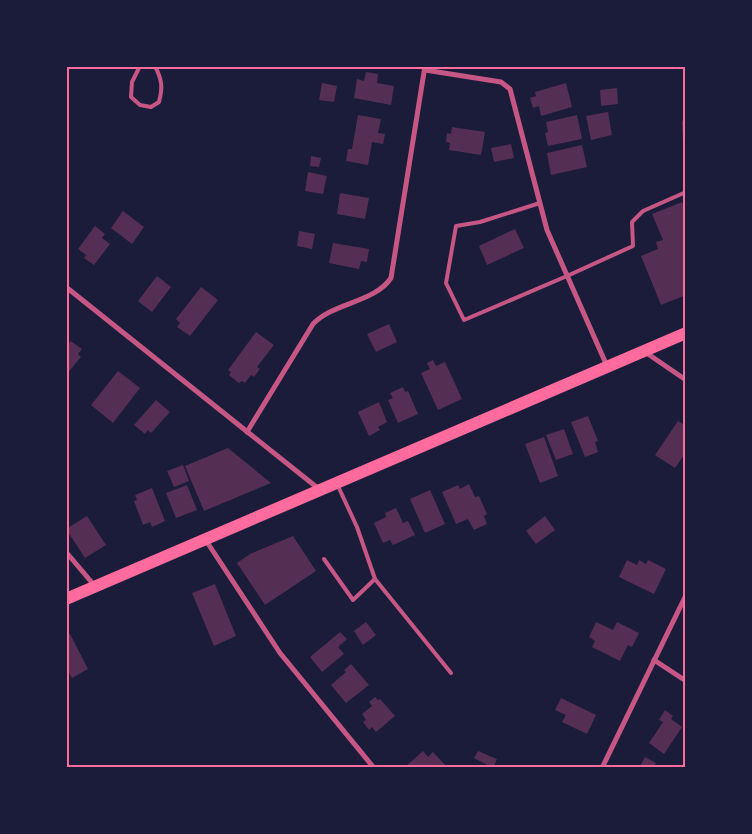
<svg xmlns="http://www.w3.org/2000/svg" width="752" height="834" viewBox="0 0 752 834" font-family="Raleway,sans-serif">
<style>
.building{fill:#542f53}
.lines{fill:none;stroke-linecap:round;stroke-linejoin:round}
.service{stroke:#c65784;stroke-width:4}
.minor{stroke:#c65784;stroke-width:5}
.primary{stroke:#ff6b9d;stroke-width:12}
.neatline{fill:none;stroke:#ff6b9d;stroke-width:2}
</style>
<rect width="100%" height="100%" fill="#1b1b3a"/>
<!-- building -->
<g class="building">
<polygon points="366,72 378,74 377,83 394,86 391,105 354,98 357,79 364,81"/>
<polygon points="322,83 337,86 334,102 319,100"/>
<polygon points="566,83 572,107 541,116 539,106 533,108 530,98 536,96 535,92"/>
<polygon points="617,88 618,104 601,106 600,90"/>
<polygon points="608,112 612,135 591,140 586,116"/>
<polygon points="358,115 381,119 378,133 385,134 383,144 372,142 368,165 346,161 348,149 352,149"/>
<polygon points="577,115 582,139 548,146 545,133 548,132 546,122"/>
<polygon points="682,121 686,121 686,142 683,142"/>
<polygon points="452,127 485,132 481,155 449,150 450,143 446,142 447,133 451,134"/>
<polygon points="511,144 514,158 494,162 491,148"/>
<polygon points="582,145 587,167 551,175 547,153"/>
<polygon points="311,156 321,158 319,167 310,166"/>
<polygon points="308,172 327,176 323,194 305,191"/>
<polygon points="340,193 369,198 365,219 337,214"/>
<polygon points="682,202 686,211 686,295 661,305 641,256 658,249 656,242 663,240 652,214"/>
<polygon points="123,211 144,227 132,244 111,228"/>
<polygon points="95,226 105,234 102,238 110,244 94,265 84,258 86,255 78,249"/>
<polygon points="515,229 524,248 487,265 479,246"/>
<polygon points="299,231 315,234 312,249 297,246"/>
<polygon points="333,243 369,249 367,262 361,261 359,269 329,263"/>
<polygon points="157,276 171,287 152,312 138,301"/>
<polygon points="201,287 218,300 190,336 177,327 180,323 176,319"/>
<polygon points="389,324 397,342 376,352 367,334"/>
<polygon points="256,332 274,345 257,367 260,369 254,377 251,375 245,383 242,381 239,383 229,375 231,372 228,370"/>
<polygon points="71,341 82,349 78,354 81,357 66,375 66,345 67,345"/>
<polygon points="433,360 436,366 445,362 462,399 438,410 421,373 430,369 427,363"/>
<polygon points="118,371 140,388 113,423 91,405"/>
<polygon points="403,387 405,392 408,391 418,414 398,423 388,400 393,398 390,393"/>
<polygon points="156,400 170,412 151,433 148,430 145,434 134,425"/>
<polygon points="379,402 387,422 378,427 380,430 369,436 358,412"/>
<polygon points="588,416 598,441 595,442 598,452 585,457 571,422"/>
<polygon points="678,421 686,426 686,441 684,444 686,445 686,452 675,468 655,455"/>
<polygon points="564,429 573,454 556,460 546,435"/>
<polygon points="544,437 558,476 540,483 525,444"/>
<polygon points="228,448 271,483 204,511 185,466"/>
<polygon points="183,465 189,481 174,487 167,471"/>
<polygon points="469,484 475,497 479,496 487,514 484,516 487,524 474,530 468,519 456,524 442,492 458,485 460,489"/>
<polygon points="187,485 197,510 176,518 166,493"/>
<polygon points="152,488 165,521 152,527 150,522 143,525 134,501 137,500 135,495"/>
<polygon points="430,490 445,524 425,533 410,499"/>
<polygon points="396,508 403,523 408,521 415,535 393,545 390,540 383,543 374,523 386,517 385,513"/>
<polygon points="87,516 106,545 85,558 66,529"/>
<polygon points="545,516 555,530 536,544 526,531"/>
<polygon points="293,536 316,571 265,605 237,563 250,554"/>
<polygon points="627,560 637,565 639,560 646,564 648,560 666,569 654,594 619,577"/>
<polygon points="215,584 236,636 214,646 192,593"/>
<polygon points="366,622 376,635 363,645 354,631"/>
<polygon points="596,622 613,630 617,622 639,633 632,647 628,645 620,661 592,647 595,641 589,637"/>
<polygon points="340,632 347,639 338,647 344,654 322,672 310,657"/>
<polygon points="70,634 88,669 72,678 66,667 66,636"/>
<polygon points="351,664 369,685 346,703 331,685 346,672 344,670"/>
<polygon points="375,697 378,700 380,699 395,716 376,732 372,727 369,730 363,722 366,720 362,714 372,706 369,702"/>
<polygon points="561,698 596,715 587,734 562,722 566,715 555,710"/>
<polygon points="665,710 673,716 671,719 682,727 664,754 649,743 663,722 659,720"/>
<polygon points="423,751 428,757 433,752 446,766 444,768 406,768 405,767"/>
<polygon points="478,751 497,759 493,768 474,758"/>
<polygon points="645,757 656,763 653,768 639,768"/>
</g>
<g class="lines">
<!-- service -->
<g class="service">
<path d="M140,66L132,82L131,97L140,105L151,107L159,102C163,87 162,80 155,66"/>
<polyline points="540,203 480,222 456,226 446,283 464,320 567,276 633,246 632,222 643,211 686,192"/>
<polyline points="338,486 357,527 375,579 451,673"/>
<polyline points="324,559 353,600 375,579"/>
</g>
<!-- minor -->
<g class="minor">
<polyline points="425,70 501,82 510,89 547,230 607,366"/>
<polyline points="66,287 319,489"/>
<polyline points="645,352 686,380"/>
<path d="M247,432L313,324C334,302 374,303 391,278L425,66"/>
<polyline points="205,539 280,653 374,768"/>
<polyline points="66,552 94,585"/>
<polyline points="654,660 686,681"/>
<polyline points="602,768 686,595"/>
</g>
<!-- primary -->
<polyline class="primary" points="66,599 686,333"/>
</g>
<!-- border -->
<rect width="752" height="834" fill="none" stroke="#1b1b3a" stroke-width="135"/>
<rect x="68" y="68" width="616" height="698" class="neatline"/>
</svg>
